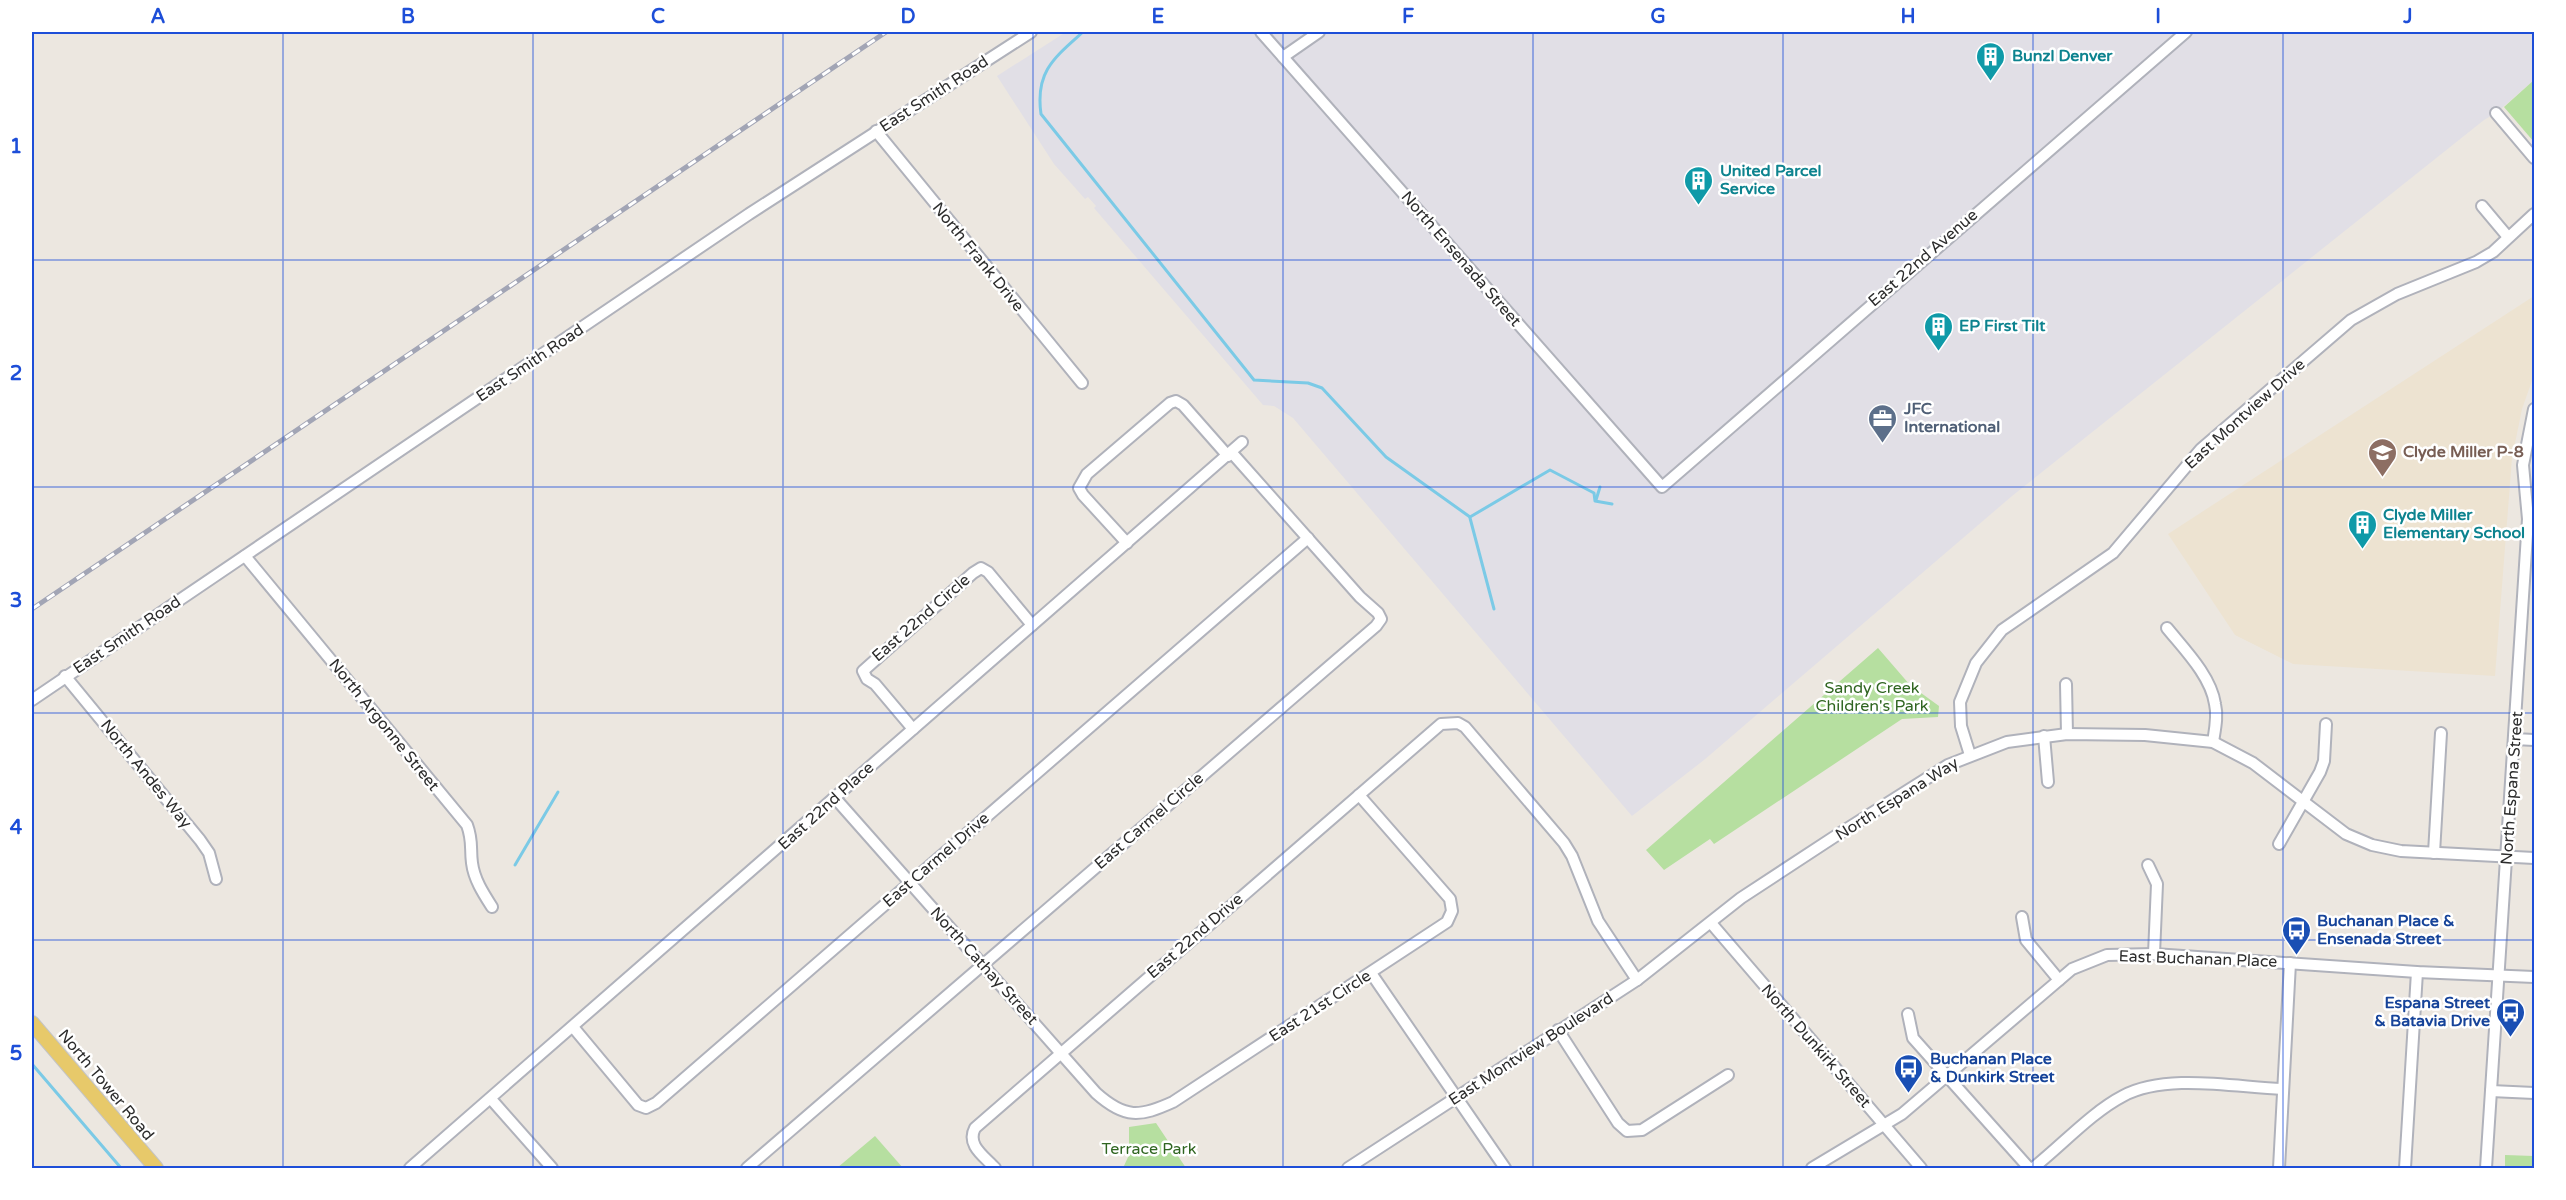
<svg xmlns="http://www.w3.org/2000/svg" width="2566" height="1200" viewBox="0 0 2566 1200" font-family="'Varela Round',sans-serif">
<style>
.industrial{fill:#e1dfe6}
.education{fill:#ede3d1}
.green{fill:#b6dfa0}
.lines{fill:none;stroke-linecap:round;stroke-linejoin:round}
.stream{stroke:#7bcae6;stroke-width:3}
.minor-casing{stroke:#b0b2bb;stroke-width:14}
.major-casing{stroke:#c4c4c4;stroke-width:16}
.minor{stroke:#fff;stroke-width:10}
.major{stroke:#e7c96a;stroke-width:14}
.rail-casing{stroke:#a2a5b5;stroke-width:5}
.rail{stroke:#fff;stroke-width:3;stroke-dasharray:9;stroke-linecap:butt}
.grid{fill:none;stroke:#1d4ed8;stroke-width:1.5;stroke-opacity:0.55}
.labels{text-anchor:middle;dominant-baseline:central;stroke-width:5;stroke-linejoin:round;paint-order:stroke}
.culture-label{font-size:16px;font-weight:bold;fill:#0d838f;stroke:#fff;text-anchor:start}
.street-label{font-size:16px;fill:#2c2c2c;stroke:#fff}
.service-label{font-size:16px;font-weight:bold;fill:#4e5e75;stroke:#fff;text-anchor:start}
.education-label{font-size:16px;font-weight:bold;fill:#785e54;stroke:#fff;text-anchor:start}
.park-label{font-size:16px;fill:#2f6520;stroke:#fff}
.transit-label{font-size:16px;font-weight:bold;fill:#164399;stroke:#fff;text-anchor:start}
.neatline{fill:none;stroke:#1d4ed8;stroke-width:2}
.grid-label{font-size:20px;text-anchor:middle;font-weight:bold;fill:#1d4ed8}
</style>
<rect width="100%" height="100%" fill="#ece7e0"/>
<!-- industrial -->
<polygon class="industrial" points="1066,32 2534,32 2534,80 2496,113 2484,120 2012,496 1704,760 1632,816 1293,418 1274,406 1263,405 1094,208 1096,206 1088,197 1085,199 1054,164 997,76"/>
<!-- education -->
<polygon class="education" points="2534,296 2534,375 2522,409 2512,458 2495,676 2293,664 2235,635 2168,534"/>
<!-- green -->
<g class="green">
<polygon points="2534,80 2534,142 2504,107"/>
<polygon points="1878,648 1910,685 1939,706 1938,717 1902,719 1714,844 1710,839 1664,870 1646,850"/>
<polygon points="1156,1123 1186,1168 1123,1168 1129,1155 1129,1127"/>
<polygon points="875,1136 903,1168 837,1168"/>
<polygon points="2505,1155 2534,1156 2534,1168 2505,1168"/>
</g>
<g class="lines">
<!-- stream -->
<g class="stream">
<path d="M1083,32C1054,58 1035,72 1041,114L1254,380L1308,383L1322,388L1386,457L1470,517L1550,470L1594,493L1595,501L1612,504"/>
<polyline points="1596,500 1600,487"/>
<polyline points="1470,518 1494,609"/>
<polyline points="515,865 558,792"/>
<polyline points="32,1064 121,1168"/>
</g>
<defs>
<g id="minor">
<polyline points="1261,32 1662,487 2186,32"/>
<polyline points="1283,57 1319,32"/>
<polyline points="2496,113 2534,158"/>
<polyline points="876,131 1082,383"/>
<polyline points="2482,206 2508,237"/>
<polyline points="1127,543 1083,495 1079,488 1087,474 1170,403 1176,401 1183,405 1228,456"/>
<path d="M245,556L467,825C473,841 470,848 472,863C474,879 483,893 492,907"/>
<path d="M2167,628C2184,649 2211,676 2215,704C2218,716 2215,729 2213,742"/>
<polyline points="65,676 200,840 209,853 216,879"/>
<polyline points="2066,684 2067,734"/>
<polyline points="32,700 749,214 1031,32"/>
<polyline points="913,729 875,684 867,679 863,671 973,573 981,568 988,572 1032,625"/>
<polyline points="2044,736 2048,782"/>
<polyline points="2515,739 2534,740"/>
<polyline points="1970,755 1961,726 1960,702 1976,663 2002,630 2113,553 2201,449 2351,320 2397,294 2476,262 2493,252 2534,214"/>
<path d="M835,798L1096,1093C1125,1119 1140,1117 1173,1102L1447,922L1452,911L1450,899L1359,795"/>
<polyline points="2279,844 2320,772 2324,761 2326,724"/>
<polyline points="2434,853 2441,733"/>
<polyline points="2148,865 2157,884 2154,954"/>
<polyline points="2022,917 2026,940 2059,980"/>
<polyline points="1711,923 1921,1168"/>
<polyline points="1371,973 1505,1168"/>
<polyline points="1908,1014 1913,1038 2029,1168"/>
<polyline points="573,1027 638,1105 646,1108 656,1103 1308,538"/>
<polyline points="1558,1030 1618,1123 1627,1131 1642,1130 1728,1075"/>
<polyline points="2491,1091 2534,1093"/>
<polyline points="491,1099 552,1168"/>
<polyline points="410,1168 1242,442"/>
<polyline points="747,1168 1376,626 1381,619 1378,613 1360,597 1232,453"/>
<path d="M995,1168C984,1156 966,1145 975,1128L1441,724L1458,723L1465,727L1564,843L1572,856L1598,921L1637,980"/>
<polyline points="1348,1168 1637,980 1741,898 1834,837 1948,765 2007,742 2067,734 2145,735 2213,742 2253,763 2346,834 2372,845 2401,851 2534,858"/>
<polyline points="1812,1168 1902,1114 2072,969 2107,955 2154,954 2417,972 2534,977"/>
<path d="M2033,1168C2061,1146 2092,1112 2123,1096C2166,1073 2234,1087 2282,1089"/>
<polyline points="2279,1168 2290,963"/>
<polyline points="2405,1168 2417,972"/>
<polyline points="2486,1168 2528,519 2523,465 2534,409"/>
</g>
<polyline id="major" points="32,1023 156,1168"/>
</defs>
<!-- minor casing -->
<use href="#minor" class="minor-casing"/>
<!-- major casing -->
<use href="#major" class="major-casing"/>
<!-- minor -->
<use href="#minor" class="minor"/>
<!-- major -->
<use href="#major" class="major"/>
<defs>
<polyline id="rail" points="32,609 886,32"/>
</defs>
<!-- rail casing -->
<use href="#rail" class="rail-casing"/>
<!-- rail -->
<use href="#rail" class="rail"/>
</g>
<!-- grid -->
<path class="grid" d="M283,32V1168M533,32V1168M783,32V1168M1033,32V1168M1283,32V1168M1533,32V1168M1783,32V1168M2033,32V1168M2283,32V1168M32,260H2534M32,487H2534M32,713H2534M32,940H2534"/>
<!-- icons -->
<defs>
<symbol id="building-pin" viewBox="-11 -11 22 30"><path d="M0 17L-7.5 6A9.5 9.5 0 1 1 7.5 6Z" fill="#0f9aa8" stroke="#fff"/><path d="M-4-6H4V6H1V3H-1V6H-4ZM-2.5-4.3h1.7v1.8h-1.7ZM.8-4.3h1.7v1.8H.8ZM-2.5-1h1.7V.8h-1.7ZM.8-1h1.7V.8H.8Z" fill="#fff"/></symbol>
<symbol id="office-pin" viewBox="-11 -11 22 30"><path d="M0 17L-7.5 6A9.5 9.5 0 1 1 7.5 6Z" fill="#5c6f8a" stroke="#fff"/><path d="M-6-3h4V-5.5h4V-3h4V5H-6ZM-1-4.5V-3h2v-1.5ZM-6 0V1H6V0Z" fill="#fff"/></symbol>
<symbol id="school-pin" viewBox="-11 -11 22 30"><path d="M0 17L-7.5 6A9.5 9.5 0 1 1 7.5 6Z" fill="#8d6e63" stroke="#fff"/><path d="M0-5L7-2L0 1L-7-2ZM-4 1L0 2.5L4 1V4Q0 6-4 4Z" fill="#fff"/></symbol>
<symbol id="bus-pin" viewBox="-11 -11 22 30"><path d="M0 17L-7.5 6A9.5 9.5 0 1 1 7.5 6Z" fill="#1a4fb4" stroke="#fff"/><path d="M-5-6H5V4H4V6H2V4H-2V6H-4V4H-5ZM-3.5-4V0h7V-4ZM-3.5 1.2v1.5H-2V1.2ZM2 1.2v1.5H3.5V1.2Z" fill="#fff"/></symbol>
</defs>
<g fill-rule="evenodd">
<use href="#building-pin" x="1974" y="40" width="33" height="45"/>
<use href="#building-pin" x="1682" y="164" width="33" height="45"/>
<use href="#building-pin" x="1922" y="310" width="33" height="45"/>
<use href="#office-pin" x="1866" y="402" width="33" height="45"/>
<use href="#school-pin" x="2366" y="436" width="33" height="45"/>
<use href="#building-pin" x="2346" y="508" width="33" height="45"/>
<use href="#bus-pin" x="2280" y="914" width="33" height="45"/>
<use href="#bus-pin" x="2494" y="996" width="33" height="45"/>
<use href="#bus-pin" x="1892" y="1052" width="33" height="45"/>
</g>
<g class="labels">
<!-- culture labels -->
<g class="culture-label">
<text x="2012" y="56">Bunzl Denver</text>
<text x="1720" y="171">United Parcel<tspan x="1720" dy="18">Service</tspan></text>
<text x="1959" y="326">EP First Tilt</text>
<text x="2383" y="515">Clyde Miller<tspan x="2383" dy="18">Elementary School</tspan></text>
</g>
<!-- street labels -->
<g class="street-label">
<text transform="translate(934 94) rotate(-33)">East Smith Road</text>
<text transform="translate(978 257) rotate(51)">North Frank Drive</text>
<text transform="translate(1923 258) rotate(-41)">East 22nd Avenue</text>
<text transform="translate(1461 259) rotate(49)">North Ensenada Street</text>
<text transform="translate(530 363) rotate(-34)">East Smith Road</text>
<text transform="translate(2245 414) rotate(-42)">East Montview Drive</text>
<text transform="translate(921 618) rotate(-41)">East 22nd Circle</text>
<text transform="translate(127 635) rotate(-34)">East Smith Road</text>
<text transform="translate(384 725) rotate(51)">North Argonne Street</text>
<text transform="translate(146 774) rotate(51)">North Andes Way</text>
<text transform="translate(2512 788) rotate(-86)">North Espana Street</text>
<text transform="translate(1897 799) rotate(-32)">North Espana Way</text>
<text transform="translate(826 806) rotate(-42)">East 22nd Place</text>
<text transform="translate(1149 821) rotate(-41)">East Carmel Circle</text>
<text transform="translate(936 860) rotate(-41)">East Carmel Drive</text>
<text transform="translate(1195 936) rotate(-41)">East 22nd Drive</text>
<text transform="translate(2198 959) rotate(2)">East Buchanan Place</text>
<text transform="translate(984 966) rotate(48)">North Cathay Street</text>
<text transform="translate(1320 1006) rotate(-33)">East 21st Circle</text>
<text transform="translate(1816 1046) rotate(49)">North Dunkirk Street</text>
<text transform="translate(1531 1049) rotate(-33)">East Montview Boulevard</text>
<text transform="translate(106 1085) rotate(50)">North Tower Road</text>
</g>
<!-- service labels -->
<g class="service-label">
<text x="1904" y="409">JFC<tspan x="1904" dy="18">International</tspan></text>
</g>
<!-- education labels -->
<g class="education-label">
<text x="2403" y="452">Clyde Miller P-8</text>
</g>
<!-- park labels -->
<g class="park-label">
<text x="1872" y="688">Sandy Creek<tspan x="1872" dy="18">Children's Park</tspan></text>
<text x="1149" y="1149">Terrace Park</text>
</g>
<!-- transit labels -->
<g class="transit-label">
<text x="2317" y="921">Buchanan Place &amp;<tspan x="2317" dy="18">Ensenada Street</tspan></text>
<text x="2490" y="1003" text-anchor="end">Espana Street<tspan x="2490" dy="18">&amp; Batavia Drive</tspan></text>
<text x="1930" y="1059">Buchanan Place<tspan x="1930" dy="18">&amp; Dunkirk Street</tspan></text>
</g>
</g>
<!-- border -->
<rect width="2566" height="1200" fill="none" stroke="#ffffff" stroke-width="66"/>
<rect x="33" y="33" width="2500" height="1134" class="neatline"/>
<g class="grid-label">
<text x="158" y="23">A</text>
<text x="408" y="23">B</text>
<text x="658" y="23">C</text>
<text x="908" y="23">D</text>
<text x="1158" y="23">E</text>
<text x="1408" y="23">F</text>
<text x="1658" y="23">G</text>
<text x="1908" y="23">H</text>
<text x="2158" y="23">I</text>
<text x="2408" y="23">J</text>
<text x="16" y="153">1</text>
<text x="16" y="380">2</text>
<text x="16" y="607">3</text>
<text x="16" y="834">4</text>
<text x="16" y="1060">5</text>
</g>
</svg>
